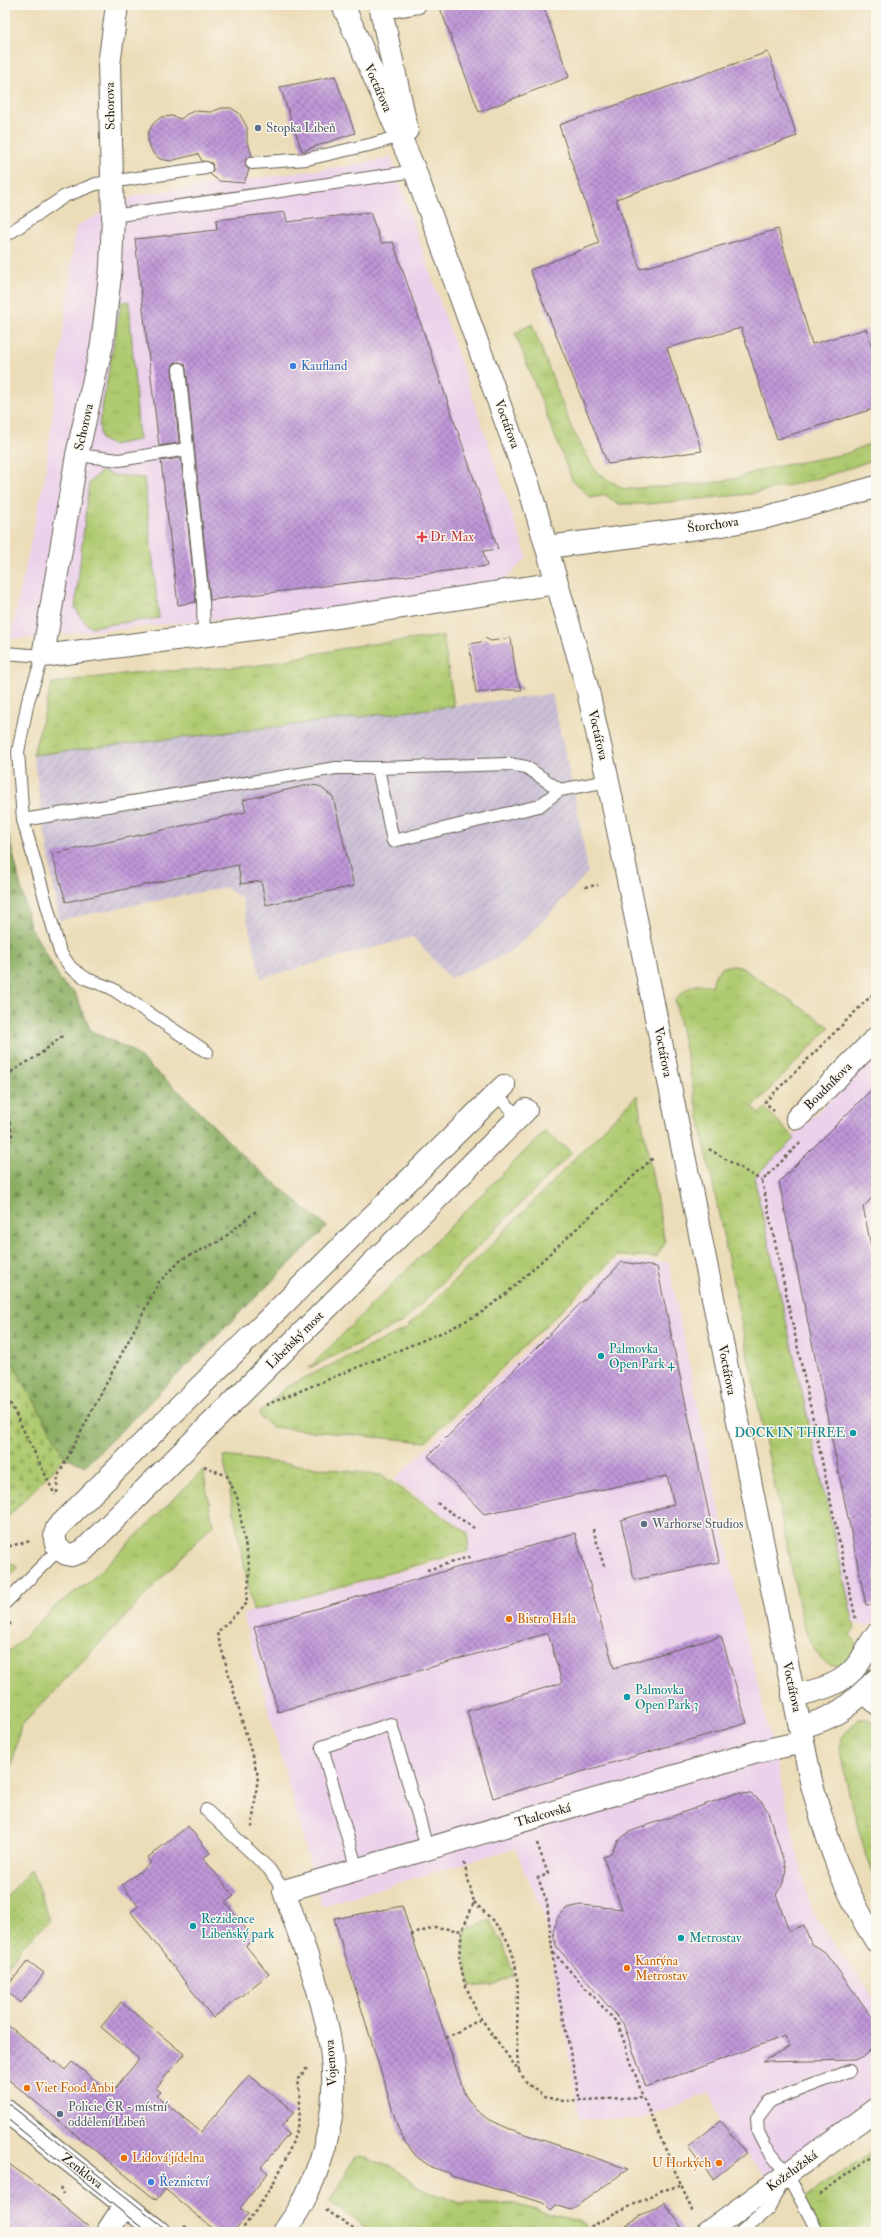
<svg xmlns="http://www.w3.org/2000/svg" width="881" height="2237" viewBox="0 0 881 2237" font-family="'IM FELL Double Pica',serif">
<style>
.built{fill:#ecd1eb}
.industrial{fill:url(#industrial-furrows)}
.grass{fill:url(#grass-tufts);stroke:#667346}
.forest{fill:url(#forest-firs);stroke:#54653f}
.cemetery{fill:url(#cemetery-stones);stroke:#667346}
.park{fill:url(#park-crowns);stroke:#667346}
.garden{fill:url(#garden-dots);stroke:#667346}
.building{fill:url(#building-cross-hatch)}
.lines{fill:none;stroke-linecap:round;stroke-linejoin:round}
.service-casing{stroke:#656053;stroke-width:14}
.minor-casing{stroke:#656053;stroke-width:24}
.secondary-casing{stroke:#656053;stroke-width:24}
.path{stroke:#656053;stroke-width:2.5;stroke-dasharray:3 3;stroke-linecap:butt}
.service{stroke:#fff;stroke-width:12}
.minor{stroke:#fff;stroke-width:22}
.secondary{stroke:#fff;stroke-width:22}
.tram{stroke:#1c1c1c;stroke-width:1}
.service-dot{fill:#5c6f8a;stroke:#fbf7ec;stroke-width:1.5}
.shop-dot{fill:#3f7fe0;stroke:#fbf7ec;stroke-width:1.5}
.health-dot{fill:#e0444e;stroke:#fbf7ec;stroke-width:1.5}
.culture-dot{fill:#0f9aa8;stroke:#fbf7ec;stroke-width:1.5}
.food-dot{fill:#e8710a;stroke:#fbf7ec;stroke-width:1.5}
.labels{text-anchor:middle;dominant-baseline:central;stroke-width:3;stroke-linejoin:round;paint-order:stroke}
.street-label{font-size:13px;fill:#1c1c1c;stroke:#fbf7ec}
.service-label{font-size:13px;fill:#4e5e75;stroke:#fbf7ec;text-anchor:start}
.shop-label{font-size:13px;fill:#366cbe;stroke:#fbf7ec;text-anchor:start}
.health-label{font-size:13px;fill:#be3a42;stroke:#fbf7ec;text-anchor:start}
.culture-label{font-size:13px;fill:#0d838f;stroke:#fbf7ec;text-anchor:start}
.food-label{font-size:13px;fill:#c56008;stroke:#fbf7ec;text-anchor:start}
</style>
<defs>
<pattern id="industrial-furrows" width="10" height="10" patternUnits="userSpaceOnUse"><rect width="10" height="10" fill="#cbbfd5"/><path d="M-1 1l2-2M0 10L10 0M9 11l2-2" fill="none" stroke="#aea4b6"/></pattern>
<pattern id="grass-tufts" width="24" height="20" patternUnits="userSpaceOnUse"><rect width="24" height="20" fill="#afca70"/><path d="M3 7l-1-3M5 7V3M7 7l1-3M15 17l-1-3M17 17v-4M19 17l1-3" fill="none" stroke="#96ad60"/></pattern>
<pattern id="forest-firs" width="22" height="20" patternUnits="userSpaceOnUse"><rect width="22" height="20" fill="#8bae62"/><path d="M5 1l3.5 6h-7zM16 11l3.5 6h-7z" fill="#718d50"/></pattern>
<pattern id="cemetery-stones" width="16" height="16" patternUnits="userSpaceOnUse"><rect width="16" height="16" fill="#afca70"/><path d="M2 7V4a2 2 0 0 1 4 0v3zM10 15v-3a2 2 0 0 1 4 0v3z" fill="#96ad60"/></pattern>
<pattern id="park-crowns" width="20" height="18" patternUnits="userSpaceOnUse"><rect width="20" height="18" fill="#afca70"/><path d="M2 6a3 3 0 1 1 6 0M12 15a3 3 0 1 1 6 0" fill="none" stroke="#96ad60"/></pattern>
<pattern id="garden-dots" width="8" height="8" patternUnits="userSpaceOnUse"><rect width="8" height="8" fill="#afca70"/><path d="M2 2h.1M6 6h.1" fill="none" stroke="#96ad60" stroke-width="1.8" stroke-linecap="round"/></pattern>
<pattern id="building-cross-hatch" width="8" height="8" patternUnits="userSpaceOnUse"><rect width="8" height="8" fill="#bf97d8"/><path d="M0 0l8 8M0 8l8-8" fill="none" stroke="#9a7aae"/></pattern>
</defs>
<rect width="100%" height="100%" fill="#fbf7ec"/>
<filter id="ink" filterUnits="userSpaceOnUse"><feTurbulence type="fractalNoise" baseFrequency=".025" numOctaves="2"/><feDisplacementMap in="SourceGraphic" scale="8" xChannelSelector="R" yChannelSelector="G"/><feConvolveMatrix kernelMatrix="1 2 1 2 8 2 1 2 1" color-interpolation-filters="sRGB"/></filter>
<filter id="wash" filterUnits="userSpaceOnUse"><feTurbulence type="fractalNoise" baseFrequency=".012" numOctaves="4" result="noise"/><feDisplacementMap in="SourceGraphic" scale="16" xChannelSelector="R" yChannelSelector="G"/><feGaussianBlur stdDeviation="0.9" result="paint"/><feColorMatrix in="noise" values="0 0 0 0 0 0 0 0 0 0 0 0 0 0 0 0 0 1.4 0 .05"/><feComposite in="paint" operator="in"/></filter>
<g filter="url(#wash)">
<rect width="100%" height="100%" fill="#ecddb9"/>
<!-- built -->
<g class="built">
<polygon points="391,157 527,558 488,594 10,639 45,476 76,226 137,195 367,163"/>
<polygon points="876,1055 876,1619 868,1627 826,1614 752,1176"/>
<polygon points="618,1260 668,1262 741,1614 812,1913 876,2000 876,2093 765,2178 720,2121 710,2092 642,2119 580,2119 545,1918 515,1848 321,1906 243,1614 468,1554 470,1533 394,1480"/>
</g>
<!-- industrial -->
<polygon class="industrial" points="552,694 580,823 588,872 531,934 515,948 499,958 450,978 413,937 261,978 242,899 225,887 59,920 33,755"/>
<!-- grass -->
<g class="grass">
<polygon points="129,301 139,440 112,445 101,439 99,425 121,302"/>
<polygon points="532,324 572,429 596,472 624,489 705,484 734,479 763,469 845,454 876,441 876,459 817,479 750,494 648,504 617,504 606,495 591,498 572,480 515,333"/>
<polygon points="102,471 113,475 144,478 159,618 90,627 81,618 75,607 89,483"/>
<polygon points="443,636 454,706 33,755 52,683 131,673 255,666 355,646"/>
<path d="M732,965L742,968L830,1027L753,1107L759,1114L765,1108L795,1139L754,1177L855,1629L850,1635L859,1646C854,1651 850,1659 845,1663C823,1678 808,1638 803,1624L675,1000C686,988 695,981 712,986C714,973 719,967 732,965Z"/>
<polygon points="637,1095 665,1243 656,1257 617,1256 426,1442 271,1427 258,1414 286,1387 405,1329 484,1252"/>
<polygon points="544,1132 572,1152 403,1322 309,1368"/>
<polygon points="223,1456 381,1475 468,1533 468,1551 253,1611"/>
<polygon points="203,1470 213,1524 21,1726 5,1795 5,1655 59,1603 88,1583"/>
<polygon points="12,1563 18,1568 5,1581 5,1569"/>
<path d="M858,1719H867L876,1723V1880C858,1838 849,1793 839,1748L842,1737Z"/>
<polygon points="876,2149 876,2232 818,2232 804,2198"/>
<polygon points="362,2156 392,2167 417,2186 459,2203 518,2205 583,2223 589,2232 371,2232 330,2201 354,2158"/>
</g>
<!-- forest -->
<polygon class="forest" points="5,828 7,828 30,926 63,984 75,993 91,1031 130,1049 184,1096 246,1159 327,1227 85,1466 65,1457 5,1349"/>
<!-- cemetery -->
<polygon class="cemetery" points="5,1349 65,1457 5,1520"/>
<!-- park -->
<path class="park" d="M489,1920L502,1941L514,1976L493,1985L471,1987C466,1968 460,1946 468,1927H475Z"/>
<!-- garden -->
<polygon class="garden" points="31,1869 50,1920 22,1947 5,1969 5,1899"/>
<g id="blocks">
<!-- building -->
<g class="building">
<polygon points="439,5 543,5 569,77 479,112"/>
<polygon points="768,52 797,136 616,199 640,269 778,229 812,344 866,329 876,360 876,408 777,439 741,328 667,348 702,451 608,464 530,270 599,243 559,125"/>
<polygon points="335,76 355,133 302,151 280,87"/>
<polygon points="222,108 231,108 239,113 247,127 247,141 252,155 245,160 246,167 249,170 244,183 219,181 210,174 213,170 212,163 202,161 198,154 170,161 160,159 153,153 148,143 148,133 153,124 161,117 172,116 181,119 187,114 194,111 211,112"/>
<polygon points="285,212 287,222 370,212 381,243 393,242 498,549 483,551 487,566 210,600 186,368 185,364 179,362 174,363 172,369 179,443 159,446 135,239 217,230 216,220"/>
<polygon points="181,458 196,602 178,605 161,461"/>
<polygon points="485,638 491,641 511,638 516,676 522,690 504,690 476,693 469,644 481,642"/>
<polygon points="308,785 319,786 333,797 354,886 266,905 261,881 241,884 238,865 66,902 52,854 246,812 243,800"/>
<polygon points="876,1085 876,1194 863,1207 876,1270 876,1604 866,1605 779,1182"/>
<polygon points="622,1262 657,1267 719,1562 634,1580 621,1520 674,1504 667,1476 484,1514 428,1456"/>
<polygon points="575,1533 614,1668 721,1636 747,1723 493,1798 467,1711 562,1683 548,1633 278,1712 254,1627"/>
<polygon points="737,1793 751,1794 762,1802 768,1812 786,1869 784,1883 776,1894 789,1931 804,1925 811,1944 825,1952 875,2021 876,2038 874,2047 866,2055 855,2060 763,2062 790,2046 785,2036 646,2087 623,2023 556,1946 553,1932 557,1918 567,1908 581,1905 622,1909 603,1857 611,1853 618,1841 629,1832"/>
<polygon points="188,1826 210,1853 203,1858 234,1896 225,1902 254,1939 246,1946 269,1974 213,2018 131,1912 138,1906 122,1885 151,1863 147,1858"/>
<polygon points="402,1906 465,2095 476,2110 489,2120 510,2129 628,2169 571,2210 556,2205 551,2210 544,2203 451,2176 451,2174 431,2167 417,2157 405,2142 398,2128 334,1919"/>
<polygon points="28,1961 44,1973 21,2003 5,1989"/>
<polygon points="121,2002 184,2054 156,2088 161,2092 157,2096 201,2132 249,2075 294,2112 281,2127 289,2134 261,2167 268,2173 240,2208 248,2214 233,2232 217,2232 165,2189 156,2200 5,2077 5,2023 54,2063 55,2061 65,2070 72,2062 111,2093 139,2059 101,2027"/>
<polygon points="720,2121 746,2153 713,2179 688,2147"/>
<polygon points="5,2161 36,2184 95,2232 5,2232"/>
<polygon points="664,2202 685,2232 650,2232 626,2225"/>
</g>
</g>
</g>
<g filter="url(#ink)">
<use href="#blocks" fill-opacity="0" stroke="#656053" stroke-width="1"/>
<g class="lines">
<defs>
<g id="service">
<polyline points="383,13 419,7"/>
<polyline points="252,163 307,159 373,144 400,136"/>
<polyline points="113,216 415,171"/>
<polyline points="5,236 65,196 96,184 206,168"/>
<polyline points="179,369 203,601 204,635"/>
<polyline points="77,455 119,460 187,449"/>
<polyline points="5,653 43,656 28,701 18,752 23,820 336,768 378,768"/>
<polyline points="560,790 526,767 509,764 378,768 393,841 539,806 560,790 608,781"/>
<polyline points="23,820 60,952 71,968 87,979 111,988 207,1052"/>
<polyline points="496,1094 518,1117"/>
<polyline points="5,1603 58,1550"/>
<polyline points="860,1695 876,1709"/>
<polyline points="206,1810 269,1869 284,1891"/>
<polyline points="357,1870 322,1747 391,1724 420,1822 427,1849"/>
<polyline points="741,2232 768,2209 782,2183"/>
<polyline points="818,2232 787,2174 765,2146 758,2132 757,2118 770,2101 849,2071"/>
</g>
<g id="minor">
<polyline points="117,5 109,65 113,216 111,267 102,344 77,455 43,656 293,624 557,583"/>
<path d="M504,1086L57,1528C52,1541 56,1552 71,1555L83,1551L526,1110"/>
<polyline points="797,1118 876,1038"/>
<path d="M793,1696C818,1690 842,1686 858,1664C865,1655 869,1644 876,1635"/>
<path d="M800,1727C837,1718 849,1706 876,1680"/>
<polyline points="5,2110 159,2232"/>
<polyline points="107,2232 125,2205"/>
<path d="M284,2232C291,2221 300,2210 305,2198C361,2083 323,2002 284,1891L757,1752L803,1742"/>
<polyline points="708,2232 876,2109"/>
</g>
<g id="secondary">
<path d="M343,5L415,171L528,483L587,687L608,781L811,1781C827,1840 843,1890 876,1941"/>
<polyline points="380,5 407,130"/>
<polyline points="547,547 722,525 767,517 876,487"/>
</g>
</defs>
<!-- service casing -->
<use href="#service" class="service-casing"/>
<!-- minor casing -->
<use href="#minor" class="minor-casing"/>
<!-- secondary casing -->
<use href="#secondary" class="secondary-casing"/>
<!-- path -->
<g class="path">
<polyline points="585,887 598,885"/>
<polyline points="5,1061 11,1072 5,1093"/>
<polyline points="11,1072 39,1055 65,1034"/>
<polyline points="5,1098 12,1135 5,1153"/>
<polyline points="774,1111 765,1102 876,991"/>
<polyline points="800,1143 762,1181 856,1620"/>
<polyline points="709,1149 762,1181"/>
<polyline points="5,1392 55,1495"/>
<polyline points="266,1405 448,1330 481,1313 507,1293 653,1158"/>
<polyline points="204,1466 227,1476 237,1497 250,1571 246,1604 217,1633 258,1776 252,1827"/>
<polyline points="57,1493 58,1476 159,1282 182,1259 220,1241 256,1211"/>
<polyline points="437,1503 474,1528"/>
<polyline points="593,1529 604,1566"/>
<polyline points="5,1551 10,1546 30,1541"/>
<polyline points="427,1570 472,1556"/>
<polyline points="5,1629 11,1623"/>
<polyline points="537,1843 548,1874 538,1878 547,1902 555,1976 580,2101"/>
<polyline points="464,1863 474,1902 462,1931 459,1956 464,1981 477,2013 528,2084 544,2097 564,2101 643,2097 693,2213"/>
<path d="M474,1902C483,1911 492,1919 500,1929C530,1969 511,2025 519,2070"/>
<polyline points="411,1935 435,1927 462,1931"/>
<polyline points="553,1952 618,2024 643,2097"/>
<polyline points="446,2038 481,2019"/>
<polyline points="60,2187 63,2194"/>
<polyline points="820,2194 876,2153"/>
<polyline points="326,2210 359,2232"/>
<polyline points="184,2226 193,2232"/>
<path d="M240,2232C265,2200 298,2149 300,2107C300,2098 299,2088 298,2079L307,2068"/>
<polyline points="580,2232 660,2191 680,2186"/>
</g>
<!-- service -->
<use href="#service" class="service"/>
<!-- minor -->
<use href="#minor" class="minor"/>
<!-- secondary -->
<use href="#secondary" class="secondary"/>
<!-- tram -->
<g class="tram">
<polyline points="5,2101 170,2232"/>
<polyline points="5,2117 147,2232"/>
</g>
</g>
</g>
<!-- markers -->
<g class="service-dot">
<circle cx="258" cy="128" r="4"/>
<circle cx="644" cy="1524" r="4"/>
<circle cx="60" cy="2114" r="4"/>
</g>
<g class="shop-dot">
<circle cx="293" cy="366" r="4"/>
<circle cx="151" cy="2182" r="4"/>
</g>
<path class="health-dot" d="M420 531h4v4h4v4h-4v4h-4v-4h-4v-4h4z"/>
<g class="culture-dot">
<circle cx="601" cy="1356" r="4"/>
<circle cx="853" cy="1433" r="4"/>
<circle cx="627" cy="1697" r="4"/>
<circle cx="193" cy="1926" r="4"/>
<circle cx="681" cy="1938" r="4"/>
</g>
<g class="food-dot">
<circle cx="509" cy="1619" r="4"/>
<circle cx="627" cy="1968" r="4"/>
<circle cx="27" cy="2088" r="4"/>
<circle cx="124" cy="2158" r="4"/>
<circle cx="719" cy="2163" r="4"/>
</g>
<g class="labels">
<!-- street labels -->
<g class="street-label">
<text transform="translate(378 88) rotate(66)">Voctářova</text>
<text transform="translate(110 106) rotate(-91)">Schorova</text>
<text transform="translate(507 424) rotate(70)">Voctářova</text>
<text transform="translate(84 427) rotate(-77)">Schorova</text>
<text transform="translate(713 525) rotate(-8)">Štorchova</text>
<text transform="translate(598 735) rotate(77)">Voctářova</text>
<text transform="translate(663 1052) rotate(79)">Voctářova</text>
<text transform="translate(828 1086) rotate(-45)">Boudníkova</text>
<text transform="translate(295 1340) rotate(-45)">Libeňský most</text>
<text transform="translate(727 1370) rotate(79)">Voctářova</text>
<text transform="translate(792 1687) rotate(78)">Voctářova</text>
<text transform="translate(543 1815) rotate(-16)">Tkalcovská</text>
<text transform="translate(331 2063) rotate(-94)">Vojenova</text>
<text transform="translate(82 2171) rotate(38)">Zenklova</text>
<text transform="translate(792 2171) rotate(-36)">Koželužská</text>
</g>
<!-- service labels -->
<g class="service-label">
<text x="266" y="128">Stopka Libeň</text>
<text x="652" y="1524">Warhorse Studios</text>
<text x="68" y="2107">Policie ČR - místní<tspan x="68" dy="15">oddělení Libeň</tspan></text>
</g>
<!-- shop labels -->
<g class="shop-label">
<text x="301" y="366">Kaufland</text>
<text x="159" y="2182">Řeznictví</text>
</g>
<!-- health labels -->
<g class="health-label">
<text x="430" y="537">Dr. Max</text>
</g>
<!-- culture labels -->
<g class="culture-label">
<text x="609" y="1349">Palmovka<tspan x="609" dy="15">Open Park 4</tspan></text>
<text x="845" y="1433" text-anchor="end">DOCK IN THREE</text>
<text x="635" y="1690">Palmovka<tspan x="635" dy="15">Open Park 3</tspan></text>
<text x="201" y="1919">Rezidence<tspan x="201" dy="15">Libeňský park</tspan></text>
<text x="689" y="1938">Metrostav</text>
</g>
<!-- food labels -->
<g class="food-label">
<text x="517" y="1619">Bistro Hala</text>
<text x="635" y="1961">Kantýna<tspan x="635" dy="15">Metrostav</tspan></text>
<text x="35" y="2088">Viet Food Anbi</text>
<text x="132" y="2158">Lidová jídelna</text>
<text x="711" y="2163" text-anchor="end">U Horkých</text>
</g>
</g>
<!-- margin -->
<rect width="881" height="2237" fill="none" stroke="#fbf7ec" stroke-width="20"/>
</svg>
